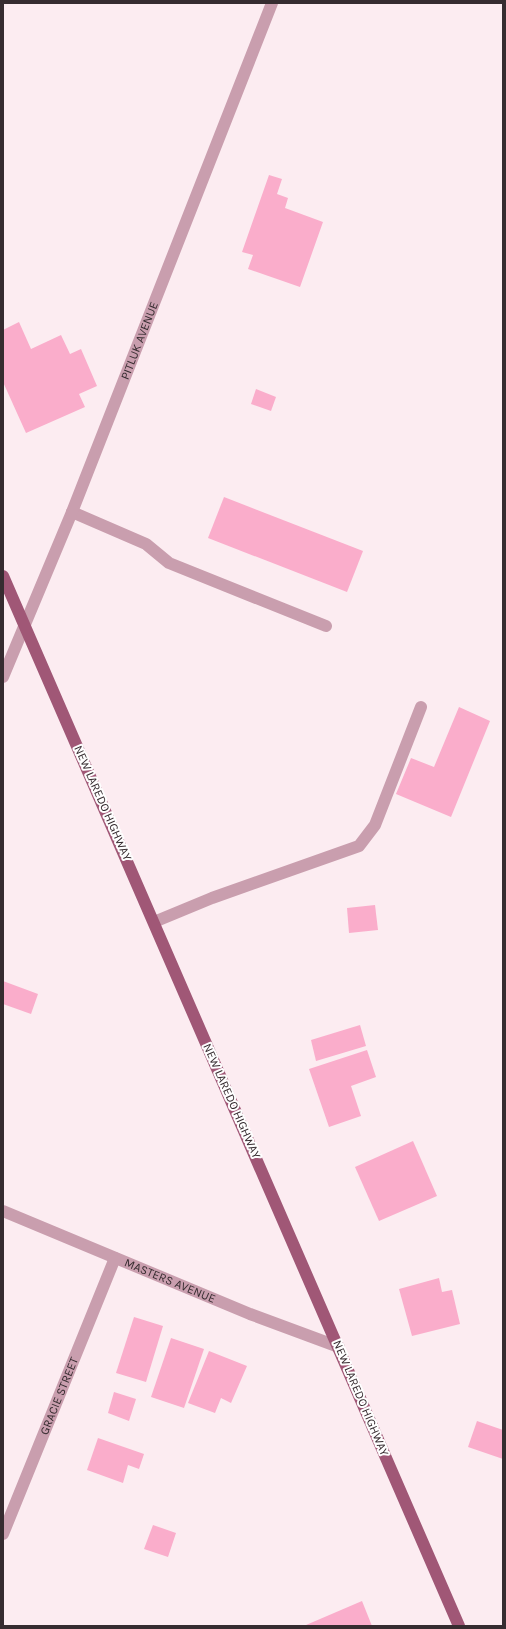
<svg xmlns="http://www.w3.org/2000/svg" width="506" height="1629" viewBox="0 0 506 1629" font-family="Karla,sans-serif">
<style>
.building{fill:#faadcb}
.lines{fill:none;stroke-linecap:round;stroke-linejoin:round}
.minor{stroke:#c99eae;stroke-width:12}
.major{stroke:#a05776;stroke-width:12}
.labels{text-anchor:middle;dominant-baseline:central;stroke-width:4;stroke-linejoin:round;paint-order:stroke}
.street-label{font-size:12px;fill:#362c30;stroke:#fefefe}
</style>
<rect width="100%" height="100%" fill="#fcecf1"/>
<!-- building -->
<g class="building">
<polygon points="269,175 282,179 277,194 288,198 285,208 323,222 300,287 248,269 253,255 242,252"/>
<polygon points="19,322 31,349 61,335 70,354 81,349 97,386 79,394 85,407 26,433 3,382 3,330"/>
<polygon points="256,389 276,397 271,411 251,404"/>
<polygon points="224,497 363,551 347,592 208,538"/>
<polygon points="459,707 490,721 451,817 396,794 411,758 434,767"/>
<polygon points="375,905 378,930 349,933 347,908"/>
<polygon points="3,981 38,994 31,1014 3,1004"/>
<polygon points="360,1025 366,1046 316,1061 311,1040"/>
<polygon points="367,1050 376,1077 351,1086 361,1116 329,1127 309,1069"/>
<polygon points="413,1141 437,1196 379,1221 355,1167"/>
<polygon points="439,1278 442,1292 452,1290 460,1324 412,1336 399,1289"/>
<polygon points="134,1317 163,1326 146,1382 116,1373"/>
<polygon points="171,1338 204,1349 184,1408 151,1397"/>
<polygon points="209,1351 247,1366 231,1403 221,1398 215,1413 188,1403"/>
<polygon points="114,1392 136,1399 129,1421 108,1413"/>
<polygon points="477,1421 503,1430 503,1459 468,1447"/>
<polygon points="98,1438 144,1454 139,1469 128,1465 123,1483 87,1470"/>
<polygon points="153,1525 176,1533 168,1557 144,1549"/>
<polygon points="362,1601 372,1626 307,1626 306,1625"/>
</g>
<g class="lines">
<!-- minor -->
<g class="minor">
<polyline points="72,512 146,544 169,563 326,626"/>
<path id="s1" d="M3,677L72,512L272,3"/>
<polyline points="154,922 212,898 359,846 375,825 421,707"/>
<path id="s2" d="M3,1211L250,1314L339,1347"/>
<path id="s3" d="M3,1534L115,1258"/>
</g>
<!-- major -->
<polyline class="major" points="3,576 459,1626"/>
</g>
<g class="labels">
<!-- street labels -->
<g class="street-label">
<text stroke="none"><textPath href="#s1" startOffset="363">PITLUK AVENUE</textPath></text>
<text transform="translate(103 803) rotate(66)">NEW LAREDO HIGHWAY</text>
<text transform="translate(232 1101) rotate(66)">NEW LAREDO HIGHWAY</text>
<text stroke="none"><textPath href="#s2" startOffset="181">MASTERS AVENUE</textPath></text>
<text stroke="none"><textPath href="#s3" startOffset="149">GRACIE STREET</textPath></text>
<text transform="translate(361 1398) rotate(67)">NEW LAREDO HIGHWAY</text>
</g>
</g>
<!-- border -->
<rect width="506" height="1629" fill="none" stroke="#362c30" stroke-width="8"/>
</svg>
